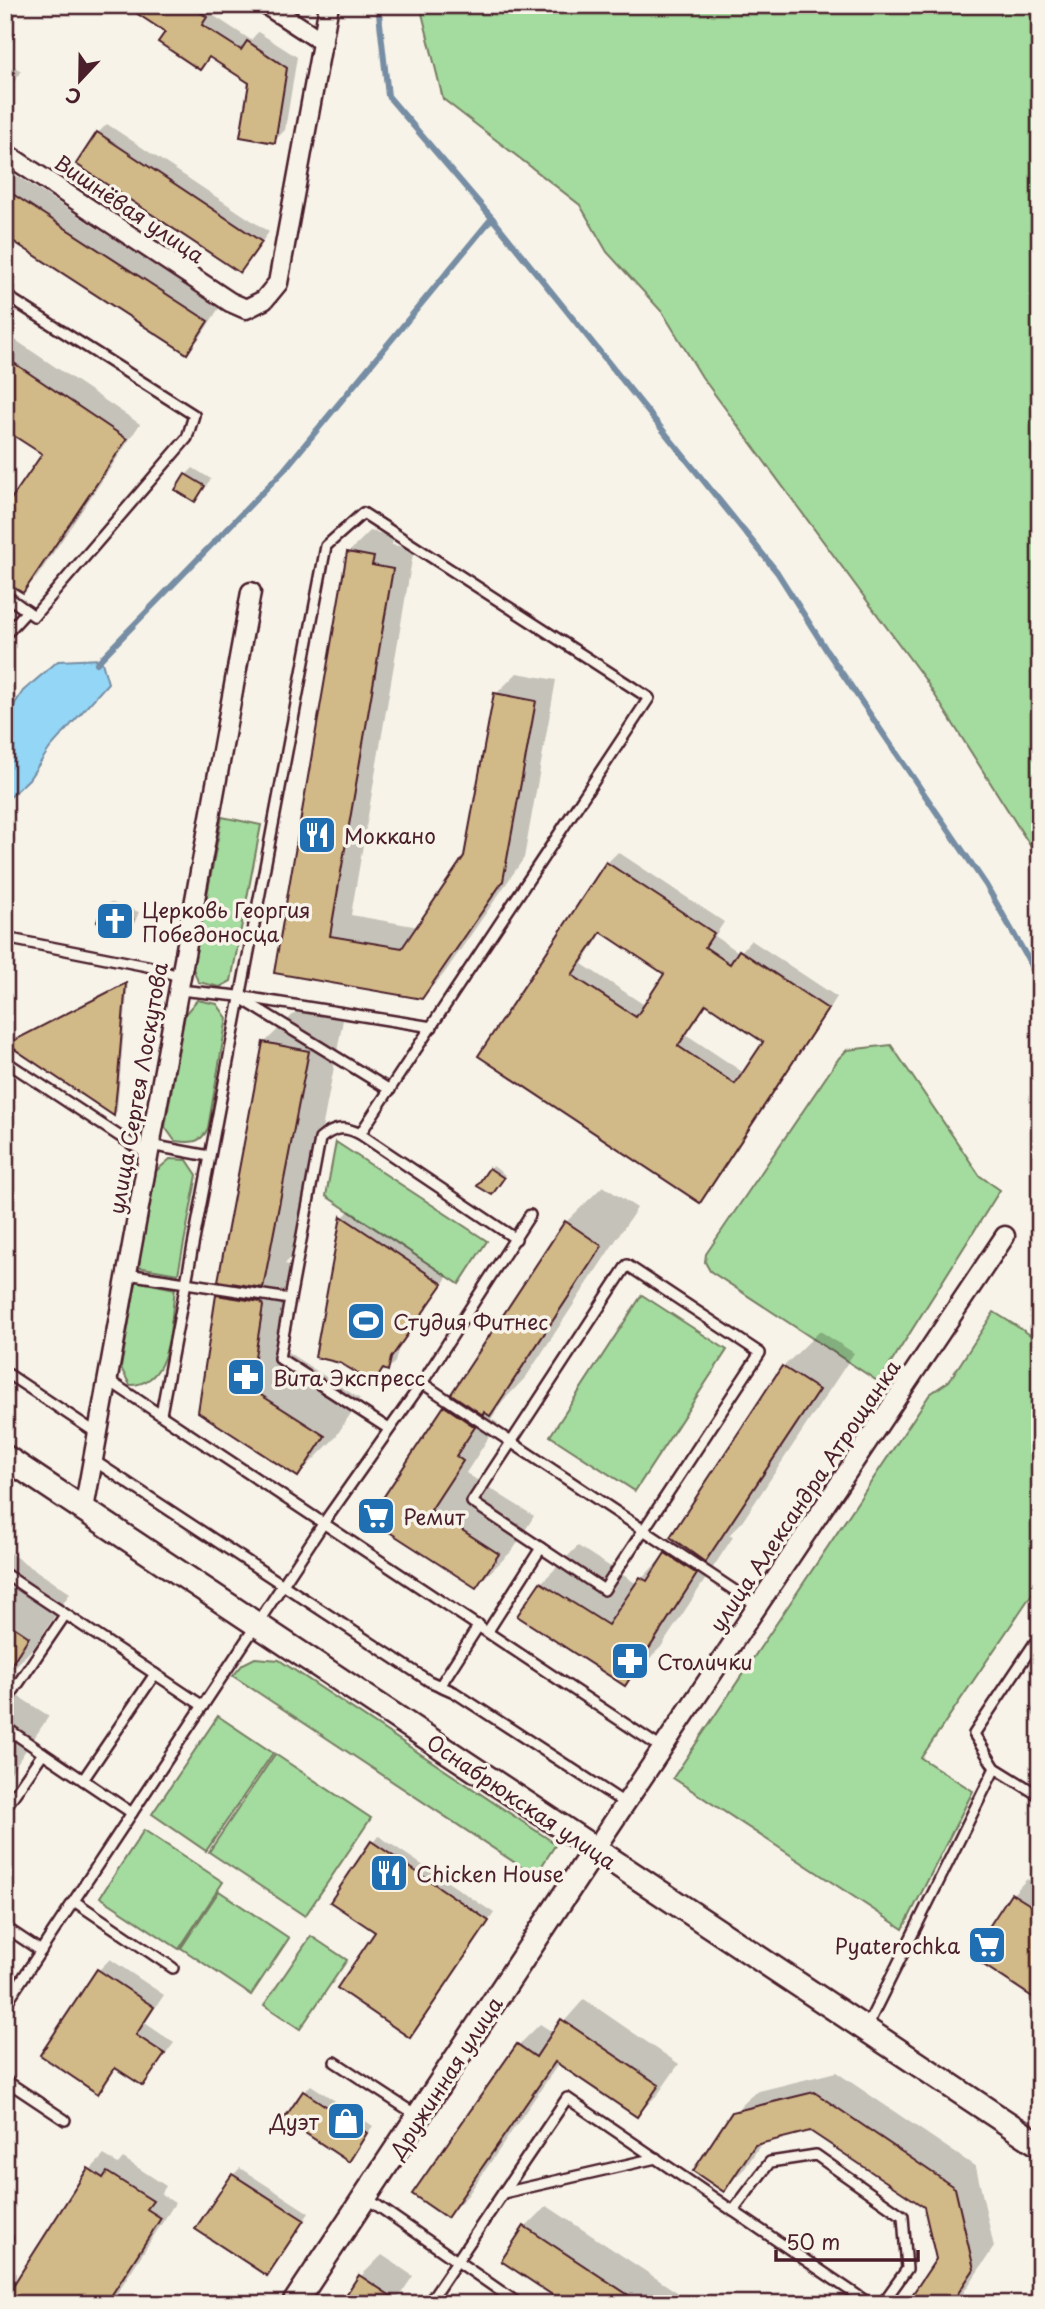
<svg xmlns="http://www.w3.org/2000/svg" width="1045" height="2309" viewBox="0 0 1045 2309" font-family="'Playpen Sans',sans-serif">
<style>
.green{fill:#a4db9e;stroke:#777d64;stroke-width:2}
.water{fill:#94d6f5;stroke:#768da4;stroke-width:2}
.shadow{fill:#0003;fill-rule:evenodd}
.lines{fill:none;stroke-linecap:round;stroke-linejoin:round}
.stream{stroke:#768da4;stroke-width:6}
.building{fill:#d2b988;stroke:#4a1f2b;stroke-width:2;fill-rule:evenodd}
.service-casing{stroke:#4a1f2b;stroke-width:14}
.minor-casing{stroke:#4a1f2b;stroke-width:23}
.tertiary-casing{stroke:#4a1f2b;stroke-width:28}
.service{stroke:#f7f3e8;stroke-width:9}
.minor{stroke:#f7f3e8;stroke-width:18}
.tertiary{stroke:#f7f3e8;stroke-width:23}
.labels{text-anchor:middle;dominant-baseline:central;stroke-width:7;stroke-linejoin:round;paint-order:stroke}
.street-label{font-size:21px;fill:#4a1f2b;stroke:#f7f3e8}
.poi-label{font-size:21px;fill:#4a1f2b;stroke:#f7f3e8;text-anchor:start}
</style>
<rect width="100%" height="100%" fill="#f7f3e8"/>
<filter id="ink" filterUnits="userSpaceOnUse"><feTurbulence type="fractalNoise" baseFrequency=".0143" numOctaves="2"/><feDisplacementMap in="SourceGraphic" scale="14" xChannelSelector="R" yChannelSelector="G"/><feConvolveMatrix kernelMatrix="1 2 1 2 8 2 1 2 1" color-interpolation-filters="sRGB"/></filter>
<g filter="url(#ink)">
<!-- green -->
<g class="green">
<polygon points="420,5 1040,5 1040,861 924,678 702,377 663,313 607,252 580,205 443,99"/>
<polygon points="222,817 261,825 231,981 220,987 198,982 193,968"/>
<path d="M197,1000L217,1004L227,1018L208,1128C201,1144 190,1143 175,1141L165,1127L185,1014Z"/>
<polygon points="891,1045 980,1176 1000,1190 879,1382 710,1271 705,1262 706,1254 839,1058 847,1050"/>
<polygon points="336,1142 487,1241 459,1284 326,1196"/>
<polygon points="170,1159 187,1160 197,1175 178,1274 138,1267 156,1171"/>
<path d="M136,1281L175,1289C170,1321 173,1385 130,1385L121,1368Z"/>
<polygon points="642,1295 727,1350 635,1491 550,1436"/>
<polygon points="994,1312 1040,1341 1040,1582 921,1758 973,1791 903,1929 673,1778 930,1394 949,1381"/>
<polygon points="255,1658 279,1660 556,1844 535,1876 233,1676 243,1664"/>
<polygon points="218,1716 273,1753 206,1851 152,1814"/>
<polygon points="275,1754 371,1818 305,1916 209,1852"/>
<polygon points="144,1830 223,1882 179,1949 100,1897"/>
<polygon points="219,1891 289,1938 251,1995 181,1948"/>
<polygon points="311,1936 347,1960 300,2029 264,2005"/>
</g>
<!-- water -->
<polygon class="water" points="101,659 108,683 50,748 29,779 5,802 5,719 23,691 58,661"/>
<!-- shadow -->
<g class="shadow">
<polygon points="127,5 216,5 211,14 251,40 258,32 297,57 285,130 274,141 251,83 211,56 200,67 167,31"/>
<polygon points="5,61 21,71 5,96"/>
<polygon points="107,124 269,232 240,271 98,133"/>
<polygon points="5,168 219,308 199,339 187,351 5,233"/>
<polygon points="5,333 140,424 37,577 23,591 44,454 5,428"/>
<polygon points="193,468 211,479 195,500 186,475"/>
<polygon points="370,531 394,536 392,545 414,548 351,915 419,927 466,857 496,694 517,673 556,680 524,858 443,975 422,997 276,971 348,553"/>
<path d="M618,852L724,922L715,936L740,953L751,940L837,997L710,1190L699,1201L480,1055L607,863ZM603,931L667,973L646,1006L582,964ZM708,1003L765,1041L744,1073L687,1035Z"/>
<polygon points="110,902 139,912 134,924 127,931 103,909"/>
<polygon points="128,982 117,1111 114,1114 12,1042"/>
<polygon points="301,1007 344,1015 299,1249 285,1264 297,1266 299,1269 286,1351 360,1399 335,1438 298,1475 200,1412 218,1296 232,1281 264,1043"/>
<polygon points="493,1166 505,1175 495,1190 490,1169"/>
<polygon points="603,1186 637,1208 526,1377 504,1400 491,1419 498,1423 466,1473 534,1516 513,1550 476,1586 371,1518 445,1407 457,1395 566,1222"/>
<polygon points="350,1210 448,1276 398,1350 395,1362 388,1369 385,1368 373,1381 341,1361 317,1356 343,1217"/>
<polygon points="820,1331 854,1353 742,1522 729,1535 733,1537 661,1647 625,1683 520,1616 541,1583 578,1546 637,1584 678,1540 783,1367"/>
<polygon points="5,1550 70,1593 35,1646 5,1677"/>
<polygon points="10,1691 49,1716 5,1781 5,1696"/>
<polygon points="1040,1697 1040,1721 1029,1713"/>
<polygon points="379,1836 494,1913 410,2035 377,1932 372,1843"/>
<polygon points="1027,1879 1040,1888 1040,2000 972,1955 1013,1894"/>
<polygon points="110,1959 164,1995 145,2023 174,2043 143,2084 117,2067 98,2091 42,2055 99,1970"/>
<polygon points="584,1999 679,2064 658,2094 637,2115 559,2063 468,2195 447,2216 415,2194 519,2045 540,2024 554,2033"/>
<polygon points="836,2072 976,2167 994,2247 956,2304 908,2304 938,2259 926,2205 811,2129 763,2141 745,2168 724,2189 733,2114 755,2092"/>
<polygon points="311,2085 373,2126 348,2159 304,2092"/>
<polygon points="104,2155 118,2164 123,2158 166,2186 161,2194 175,2203 110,2304 13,2304 90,2170"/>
<polygon points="240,2168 309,2213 267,2274 233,2175"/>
<polygon points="547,2206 695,2304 569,2304 504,2260 526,2227"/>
<polygon points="382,2255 413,2276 394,2304 342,2304 361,2276"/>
</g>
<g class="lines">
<!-- stream -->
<g class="stream">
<polyline points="378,5 388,96 492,218 777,572 827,651 986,885 1040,980"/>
<polyline points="97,663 284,470 492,218"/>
</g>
</g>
<!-- building -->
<g class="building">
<polygon points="124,5 190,5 207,17 202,25 241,50 247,41 287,68 275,143 240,137 249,83 209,57 200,70 158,42 165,32"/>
<polygon points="97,132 262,242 240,273 76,164"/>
<polygon points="5,189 208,321 187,354 5,236"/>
<polygon points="5,357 127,439 23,593 5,582 5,508 42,454 5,430"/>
<polygon points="185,474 205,486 195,502 175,490"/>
<polygon points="347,552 374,557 372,565 393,569 330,936 402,948 464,856 494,693 536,701 503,881 422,999 274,973"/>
<path d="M606,862L714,933L705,947L730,964L739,950L828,1009L700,1203L478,1056ZM601,932L664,974L636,1017L572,975ZM706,1004L763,1042L735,1084L678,1046Z"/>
<polygon points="102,908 133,919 128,933 97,922"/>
<polygon points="126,983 117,1088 114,1116 7,1044"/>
<polygon points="263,1042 309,1051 263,1288 218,1281"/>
<polygon points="489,1168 504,1178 492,1195 477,1186"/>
<polygon points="341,1216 443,1284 391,1358 388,1371 383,1369 374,1383 340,1363 315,1357"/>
<polygon points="565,1221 602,1246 490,1416 484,1412 483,1415 451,1394"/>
<polygon points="216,1295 261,1302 263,1306 250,1388 325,1436 298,1477 198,1412"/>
<polygon points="782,1366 819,1390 705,1562 670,1537"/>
<polygon points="444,1406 475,1427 456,1456 463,1461 431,1510 499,1554 476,1588 369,1519"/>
<polygon points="665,1553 697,1574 625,1686 517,1616 540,1582 608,1625 640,1577 647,1581"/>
<polygon points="5,1621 29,1637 5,1674"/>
<polygon points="371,1841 489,1921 410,2038 337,1988 375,1932 330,1902"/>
<polygon points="1011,1893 1040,1911 1040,2002 970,1956"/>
<polygon points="97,1969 154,2007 136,2035 165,2054 143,2086 115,2068 98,2094 40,2055"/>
<polygon points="561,2019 659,2085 637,2117 555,2062 447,2218 412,2194 517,2044 536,2057"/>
<polygon points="303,2091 367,2133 349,2162 284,2119"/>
<polygon points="814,2092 955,2188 974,2269 951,2304 906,2304 936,2259 924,2207 810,2131 755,2145 724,2192 693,2171 732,2112"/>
<polygon points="88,2168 103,2178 107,2172 153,2201 147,2209 161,2218 106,2304 5,2304 5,2298"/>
<polygon points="232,2174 304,2220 267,2276 195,2229"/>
<polygon points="524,2226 642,2304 566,2304 501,2261"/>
<polygon points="359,2275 403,2304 340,2304"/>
</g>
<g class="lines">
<defs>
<g id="service">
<polyline points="5,295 194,415 187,438 34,616 5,595"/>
<polyline points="5,635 27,611"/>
<polyline points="5,938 147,966 181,977"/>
<polyline points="179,990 238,996 432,1027"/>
<polyline points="242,999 390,1090"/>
<polyline points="5,1061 148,1155"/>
<polyline points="150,1145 209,1156"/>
<polygon points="627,1265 760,1353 604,1590 472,1502"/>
<polyline points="127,1274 290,1299"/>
<polyline points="5,1372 98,1434"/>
<polyline points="108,1380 663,1749"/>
<polyline points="422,1383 758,1606"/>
<polyline points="161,1414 326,546 363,513 649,698 360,1134"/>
<path d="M389,1429L279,1358L320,1139C334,1127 344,1126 360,1134L516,1239"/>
<polyline points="93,1460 429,1681 454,1692 626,1804"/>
<polyline points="5,1574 203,1706"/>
<polyline points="488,1631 541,1548"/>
<polyline points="1040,1635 974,1734 995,1768 1040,1796"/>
<polyline points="440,1686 479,1625"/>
<polyline points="5,1703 65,1615"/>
<polyline points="5,1727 43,1753"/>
<polyline points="83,1780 155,1674"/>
<polyline points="5,1808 43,1753 132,1813"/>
<polyline points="74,1901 173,1968"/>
<polyline points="5,1927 41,1951"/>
<polyline points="5,2005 325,1521 422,1383 530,1215"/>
<polyline points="865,2030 995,1768"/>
<polyline points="335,2062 418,2116"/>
<polyline points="5,2080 65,2120"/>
<polyline points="503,2193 656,2158"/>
<polyline points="365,2197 519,2304"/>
<polyline points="733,2211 770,2162 816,2155 903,2216 907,2269 882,2304"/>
<polyline points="5,2240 7,2238"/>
<polyline points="428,2304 567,2098 870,2304"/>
</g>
<g id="minor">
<polyline points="266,5 323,42"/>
<polyline points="5,153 230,302 246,309 264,300 278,283 329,5"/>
<polyline points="84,1509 251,592"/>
<polyline points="595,1849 1005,1236"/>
</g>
<g id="tertiary">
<polyline points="5,1457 1040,2145"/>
<polyline points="294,2304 595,1849"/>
</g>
</defs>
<!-- service casing -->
<use href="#service" class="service-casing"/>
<!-- minor casing -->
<use href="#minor" class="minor-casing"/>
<!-- tertiary casing -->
<use href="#tertiary" class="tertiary-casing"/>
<!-- service -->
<use href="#service" class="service"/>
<!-- minor -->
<use href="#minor" class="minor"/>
<!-- tertiary -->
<use href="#tertiary" class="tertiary"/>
</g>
</g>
<!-- icons -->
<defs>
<symbol id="restaurant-square" viewBox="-11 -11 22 22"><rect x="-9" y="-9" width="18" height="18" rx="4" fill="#1f6fb2" stroke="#f7f3e8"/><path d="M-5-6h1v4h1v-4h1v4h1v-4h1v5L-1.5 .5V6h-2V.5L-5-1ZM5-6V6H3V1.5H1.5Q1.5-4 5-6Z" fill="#fff"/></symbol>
<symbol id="church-square" viewBox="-11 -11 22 22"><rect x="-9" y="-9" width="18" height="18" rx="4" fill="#1f6fb2" stroke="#f7f3e8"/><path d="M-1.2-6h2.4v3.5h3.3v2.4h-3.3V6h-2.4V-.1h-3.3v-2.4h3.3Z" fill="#fff"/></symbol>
<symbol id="stadium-square" viewBox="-11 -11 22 22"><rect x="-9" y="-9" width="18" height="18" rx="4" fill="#1f6fb2" stroke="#f7f3e8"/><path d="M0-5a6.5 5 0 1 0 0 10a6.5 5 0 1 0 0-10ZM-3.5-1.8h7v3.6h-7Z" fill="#fff"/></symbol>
<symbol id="pharmacy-square" viewBox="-11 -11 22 22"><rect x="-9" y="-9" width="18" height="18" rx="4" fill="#1f6fb2" stroke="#f7f3e8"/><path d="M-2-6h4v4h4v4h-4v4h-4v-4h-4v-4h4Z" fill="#fff"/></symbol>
<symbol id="supermarket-square" viewBox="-11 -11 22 22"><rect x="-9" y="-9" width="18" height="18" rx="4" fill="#1f6fb2" stroke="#f7f3e8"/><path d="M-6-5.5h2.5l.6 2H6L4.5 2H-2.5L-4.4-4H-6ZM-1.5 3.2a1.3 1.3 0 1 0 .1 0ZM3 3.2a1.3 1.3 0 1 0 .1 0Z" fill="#fff"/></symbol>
<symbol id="shop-square" viewBox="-11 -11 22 22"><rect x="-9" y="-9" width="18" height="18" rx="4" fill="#1f6fb2" stroke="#f7f3e8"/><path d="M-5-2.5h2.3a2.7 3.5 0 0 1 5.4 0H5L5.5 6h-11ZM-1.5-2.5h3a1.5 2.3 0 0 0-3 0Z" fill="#fff"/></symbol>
</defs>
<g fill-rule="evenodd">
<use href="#restaurant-square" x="295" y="813" width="44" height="44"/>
<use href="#church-square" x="93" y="899" width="44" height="44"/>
<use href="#stadium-square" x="344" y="1299" width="44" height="44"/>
<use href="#pharmacy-square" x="224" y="1355" width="44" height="44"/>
<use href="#supermarket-square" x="354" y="1494" width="44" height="44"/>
<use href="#pharmacy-square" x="608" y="1639" width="44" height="44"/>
<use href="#restaurant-square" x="367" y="1851" width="44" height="44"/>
<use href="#supermarket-square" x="965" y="1923" width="44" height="44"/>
<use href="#shop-square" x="324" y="2099" width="44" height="44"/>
</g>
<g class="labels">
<!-- street labels -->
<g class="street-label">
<text transform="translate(130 208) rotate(34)">Вишнёвая улица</text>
<text transform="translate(137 1088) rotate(-80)">улица Сергея Лоскутова</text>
<text transform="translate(804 1495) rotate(-56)">улица Александра Атрощанка</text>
<text transform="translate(522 1801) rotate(34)">Оснабрюкская улица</text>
<text transform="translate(445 2077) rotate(-57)">Дружинная улица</text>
</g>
<!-- poi labels -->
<g class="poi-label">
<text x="344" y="835">Моккано</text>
<text x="142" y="909">Церковь Георгия<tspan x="142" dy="24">Победоносца</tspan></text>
<text x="393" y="1321">Студия Фитнес</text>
<text x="273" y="1377">Вита Экспресс</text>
<text x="403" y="1516">Ремит</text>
<text x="657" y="1661">Столички</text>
<text x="416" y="1873">Chicken House</text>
<text x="960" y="1945" text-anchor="end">Pyaterochka</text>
<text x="319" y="2121" text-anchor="end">Дуэт</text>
</g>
</g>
<!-- margin -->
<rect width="1045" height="2309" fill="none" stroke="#f7f3e8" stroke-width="28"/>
<rect x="14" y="14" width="1017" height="2281" fill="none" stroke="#4a1f2b" stroke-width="2.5" filter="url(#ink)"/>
<!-- north arrow -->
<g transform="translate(80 80) rotate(202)" stroke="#f7f3e8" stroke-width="5" paint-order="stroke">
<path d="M0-5L12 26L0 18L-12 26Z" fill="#4a1f2b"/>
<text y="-10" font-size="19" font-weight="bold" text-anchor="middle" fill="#4a1f2b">С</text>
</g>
<!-- scale -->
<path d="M776 2250v10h142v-10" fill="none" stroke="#4a1f2b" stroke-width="3.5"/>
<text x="786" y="2250" font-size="21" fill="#4a1f2b" stroke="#f7f3e8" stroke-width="5" paint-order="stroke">50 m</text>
</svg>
